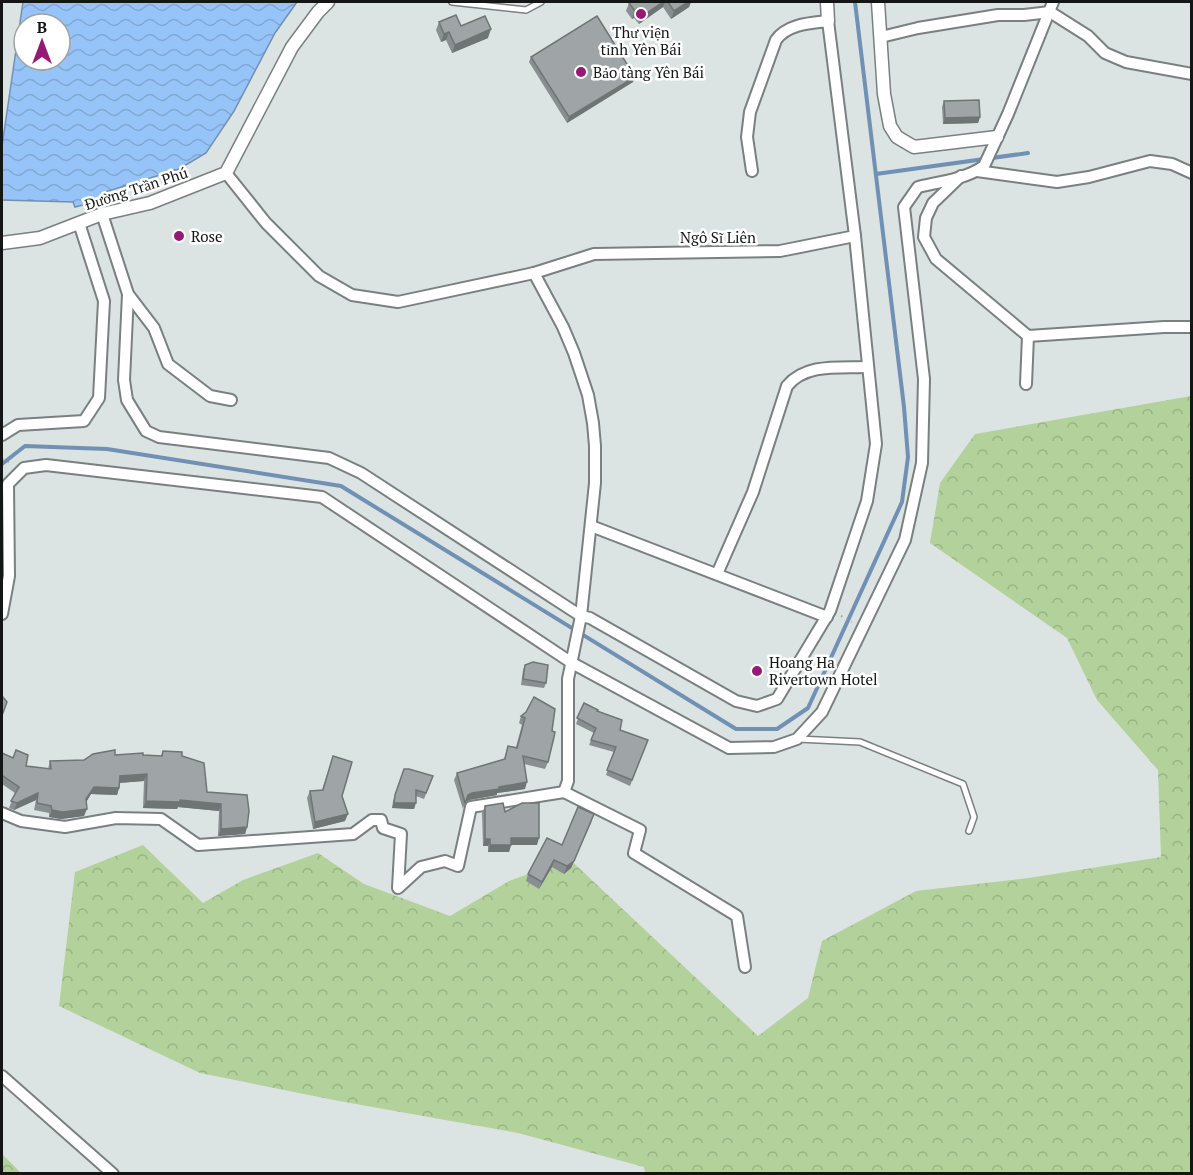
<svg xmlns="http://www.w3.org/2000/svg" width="1193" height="1175" viewBox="0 0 1193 1175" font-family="'PT Serif',serif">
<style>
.forest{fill:url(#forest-crowns)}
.water{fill:url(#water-waves);stroke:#7090b4;stroke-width:1.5;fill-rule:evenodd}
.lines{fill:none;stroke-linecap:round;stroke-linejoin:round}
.stream{stroke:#7090b4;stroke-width:4}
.service-casing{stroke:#7a807f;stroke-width:8}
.minor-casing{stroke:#7a807f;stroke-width:14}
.tertiary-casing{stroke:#7a807f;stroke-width:15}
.path{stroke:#9ca2a2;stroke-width:2;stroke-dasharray:1.5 4.5;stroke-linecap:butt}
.service{stroke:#fff;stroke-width:5}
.minor{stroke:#fff;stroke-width:10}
.tertiary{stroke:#fff;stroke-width:12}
.wall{fill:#898e90}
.shaded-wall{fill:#6f7475}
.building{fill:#9fa5a7;stroke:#6f7475;stroke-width:1.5}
.poi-dot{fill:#961a73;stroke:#fff;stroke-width:2}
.labels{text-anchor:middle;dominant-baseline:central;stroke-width:5;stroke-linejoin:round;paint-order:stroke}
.poi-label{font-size:15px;fill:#141616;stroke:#fff;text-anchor:start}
.street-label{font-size:15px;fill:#141616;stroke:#fff}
</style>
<defs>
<pattern id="forest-crowns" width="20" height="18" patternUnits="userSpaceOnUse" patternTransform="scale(1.5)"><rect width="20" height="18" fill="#b3d19b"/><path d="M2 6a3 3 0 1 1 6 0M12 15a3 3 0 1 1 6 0" fill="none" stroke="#99b385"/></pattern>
<pattern id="water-waves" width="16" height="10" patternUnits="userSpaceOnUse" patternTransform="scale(1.5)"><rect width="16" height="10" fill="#97c4f8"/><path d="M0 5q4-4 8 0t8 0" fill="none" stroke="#81a8d4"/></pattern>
</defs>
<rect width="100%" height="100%" fill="#dce3e3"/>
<!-- forest -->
<g class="forest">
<polygon points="1191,396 1191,1173 645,1173 644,1167 518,1133 339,1101 200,1073 59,1006 75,872 143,845 203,903 243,880 318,853 364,884 450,916 509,881 531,873 563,853 758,1036 808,998 822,941 916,891 1029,878 1161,857 1158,770 1097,700 1067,638 930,543 940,483 975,434"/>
<polygon points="2,1154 21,1173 2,1173"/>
</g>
<!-- water -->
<path class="water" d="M23,2H297L275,33L234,111L206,153L179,169L102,193V200L75,207L73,202L2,200V146ZM24,24H60V60H24Z"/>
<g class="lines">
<!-- stream -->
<g class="stream">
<polyline points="876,174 1028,153"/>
<polyline points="2,464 25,446 107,449 341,486 736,729 777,729 808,708 902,502 908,457 904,407 855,2"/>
</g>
<defs>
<g id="service">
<polyline points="452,2 526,10 541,2"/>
<polyline points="798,739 860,742 963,784 974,817 969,831"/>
</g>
<g id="minor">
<polyline points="881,37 918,28 998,15 1024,15 1050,12 1088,36 1105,53 1126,62 1192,74"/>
<polyline points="977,171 1057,182 1089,177 1150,161 1172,164 1192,173"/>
<path d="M226,173L266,223L319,276L352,295L398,302L534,273L594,254L780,251L855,236L828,21C810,23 787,24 776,40L750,112L747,137L752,171"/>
<polyline points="961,176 933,203 926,218 924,237 936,259 1028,336 1164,327 1192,327"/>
<polyline points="102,214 128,294 154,328 168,364 210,396 231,400"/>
<polyline points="128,294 124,380 127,400 146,431 159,437 329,458 361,473 581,616 590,618 736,701 757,706 777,699 830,611 867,501 876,444 855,236"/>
<polyline points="1026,384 1028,336"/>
<polyline points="2,435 18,425 84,421 99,398 104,301 79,223"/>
<polyline points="591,526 827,617"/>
<path d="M717,574L753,492L787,386C806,363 839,368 867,367"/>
<path d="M2,614L9,576L8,484L24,468L46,465L322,497L572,663L729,748L774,747L797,739L822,712L905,540L922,463L924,379L904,207L918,187C939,182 966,179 984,166L1008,114L1053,2"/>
<polyline points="564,792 640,830 634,853 737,916 745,967"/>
<polyline points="2,813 21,821 65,827 116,818 161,819 198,845 353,834 372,820 381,820 383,828 401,834 398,888 421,867 445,861 458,866 471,807 564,792 568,781 568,679 581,616 595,483 595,446 593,423 588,395 574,353 563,327 534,273"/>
<polyline points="2,1076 113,1174"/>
</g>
<g id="tertiary">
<polyline points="827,2 828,21"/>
<polyline points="878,2 884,94 890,126 897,137 914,147 997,137"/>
<polyline points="2,243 40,238 102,214 150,203 226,173 292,47 318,12 328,2"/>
</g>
</defs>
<!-- service casing -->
<use href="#service" class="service-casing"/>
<!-- minor casing -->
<use href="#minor" class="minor-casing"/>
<!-- tertiary casing -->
<use href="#tertiary" class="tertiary-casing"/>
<!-- path -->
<g class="path">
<polyline points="2,459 13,464"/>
<polyline points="841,616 852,622"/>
</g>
<!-- service -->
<use href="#service" class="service"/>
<!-- minor -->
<use href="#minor" class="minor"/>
<!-- tertiary -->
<use href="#tertiary" class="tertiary"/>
</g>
<!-- wall -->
<g class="wall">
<polygon points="631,2 691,2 689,7 671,19 663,7 639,24 634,18 632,19 626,11 629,3"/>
<polygon points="439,22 461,26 488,38 452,53 446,40 441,42 436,30"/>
<polygon points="531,57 633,82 567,123 529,62"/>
<polygon points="944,101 980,117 978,123 943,124 942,107"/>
<polygon points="525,665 546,683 544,688 521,685 523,670"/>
<polygon points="584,703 597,711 620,730 648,740 630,786 606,775 614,752 589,745 594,733 576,724"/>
<polygon points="526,712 548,762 545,769 524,764 525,789 497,793 497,795 469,800 465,802 463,809 454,780 457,773 504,759 508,746 516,747 522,725 519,723 521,716"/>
<polygon points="163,751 182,756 207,792 247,827 245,834 218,836 219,811 178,807 177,809 143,808 144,781 120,783 119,788 117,795 91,794 86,802 84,816 61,819 49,817 49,813 34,810 36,800 14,810 9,808 15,793 2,784 2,753 26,766 48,769 50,761 84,760 115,755 161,756"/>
<polygon points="333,756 342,796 345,821 313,829 307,798 310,791 322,790"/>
<polygon points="404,769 433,776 424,799 416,796 414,809 392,808 393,801"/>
<polygon points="485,806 505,812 537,845 511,845 509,852 488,852 488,846 483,846 482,813"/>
<polygon points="592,821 571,868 564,874 552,867 539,889 526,881 528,874 562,845"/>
</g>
<!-- shaded-wall -->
<g class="shaded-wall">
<polygon points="663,2 665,2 663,7 639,24 642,16"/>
<polygon points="688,2 691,2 689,7 671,19 674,11"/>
<polygon points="637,9 634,18 632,19 635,11"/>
<polygon points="491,29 488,38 452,53 455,45"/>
<polygon points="449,32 446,40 441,42 444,34"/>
<polygon points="635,77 633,82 567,123 569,117"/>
<polygon points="980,117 978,123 943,124 945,118"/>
<polygon points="147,774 144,781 117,783 120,776"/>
<polygon points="527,782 525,789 497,793 497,795 469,800 465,802 468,795 472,793 499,787"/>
<polygon points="94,787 119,788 117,795 91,794 84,806 86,799"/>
<polygon points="38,793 36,800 14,810 17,803"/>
<polygon points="180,800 221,804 219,811 178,807 177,809 143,808 146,801"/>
<polygon points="394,803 416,803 414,809 392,808"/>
<polygon points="87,809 84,816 61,819 49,817 52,810"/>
<polygon points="348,814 345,821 313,829 315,822"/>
<polygon points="594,814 571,868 564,874 567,866"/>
<polygon points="247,827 245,834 218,836 221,829"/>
<polygon points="511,838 539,838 537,845 511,845 509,852 488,852 490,845"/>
<polygon points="485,839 490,839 488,846 483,846"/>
<polygon points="554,860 552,867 539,889 542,882"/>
</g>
<!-- building -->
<g class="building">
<polygon points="631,2 663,2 642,16 637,9 635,11 629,3"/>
<polygon points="668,2 688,2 674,11"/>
<polygon points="456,15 461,26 485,16 491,29 455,45 449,32 444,34 439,22"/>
<polygon points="597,16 635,77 569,117 531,57"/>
<polygon points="979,100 980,117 945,118 944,101"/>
<polygon points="533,662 548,665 546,683 523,679 525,665"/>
<polygon points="2,696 7,702 3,713 2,712"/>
<polygon points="534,697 555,709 552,731 555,732 554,737 548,762 523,756 527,782 499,787 499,789 472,793 468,795 465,803 457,773 505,759 508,746 517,748 525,718 521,716 526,712"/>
<polygon points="584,703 598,710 597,711 622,720 620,730 648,740 632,780 607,770 616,747 591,740 596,728 577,718"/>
<polygon points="16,750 28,755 26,766 51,769 50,761 84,760 93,754 115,750 115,755 143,753 143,755 162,756 163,751 182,752 182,756 204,763 207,792 247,795 249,811 247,827 221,829 221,804 180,800 180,802 146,801 147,774 120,776 119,788 94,787 86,799 87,809 63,812 52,810 51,806 37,803 38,793 17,803 11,801 19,787 3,776 2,776 2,753 13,758"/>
<polygon points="333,756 352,762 342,796 348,814 315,822 310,791 323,790"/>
<polygon points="404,769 409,769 433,776 426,793 416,790 416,803 394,803 395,795"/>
<polygon points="503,803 505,812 522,803 539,803 539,838 511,838 511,845 490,845 490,839 485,839 485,806"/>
<polygon points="578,807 594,814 574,861 567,866 554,860 542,882 528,874 547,838 562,845"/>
</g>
<!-- markers -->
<g class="poi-dot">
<circle cx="641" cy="14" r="6"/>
<circle cx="581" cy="72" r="6"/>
<circle cx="179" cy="236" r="6"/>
<circle cx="757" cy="671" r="6"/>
</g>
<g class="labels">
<!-- poi labels -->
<g class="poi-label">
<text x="641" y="32" text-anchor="middle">Thư viện<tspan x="641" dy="17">tỉnh Yên Bái</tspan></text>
<text x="593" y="72">Bảo tàng Yên Bái</text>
<text x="191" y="236">Rose</text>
<text x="769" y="662">Hoang Ha<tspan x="769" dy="17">Rivertown Hotel</tspan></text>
</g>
<!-- street labels -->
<g class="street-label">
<text transform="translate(136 188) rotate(-18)">Đường Trần Phú</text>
<text x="718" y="237">Ngô Sĩ Liên</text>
</g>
</g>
<!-- border -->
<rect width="1193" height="1175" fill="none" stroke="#141616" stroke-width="6"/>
<!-- north arrow -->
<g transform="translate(42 42)"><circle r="28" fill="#ffffff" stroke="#a1a2a2" stroke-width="1.5"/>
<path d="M0-4.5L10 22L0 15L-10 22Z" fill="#961a73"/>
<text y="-9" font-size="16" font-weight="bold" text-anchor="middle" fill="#141616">B</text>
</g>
</svg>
